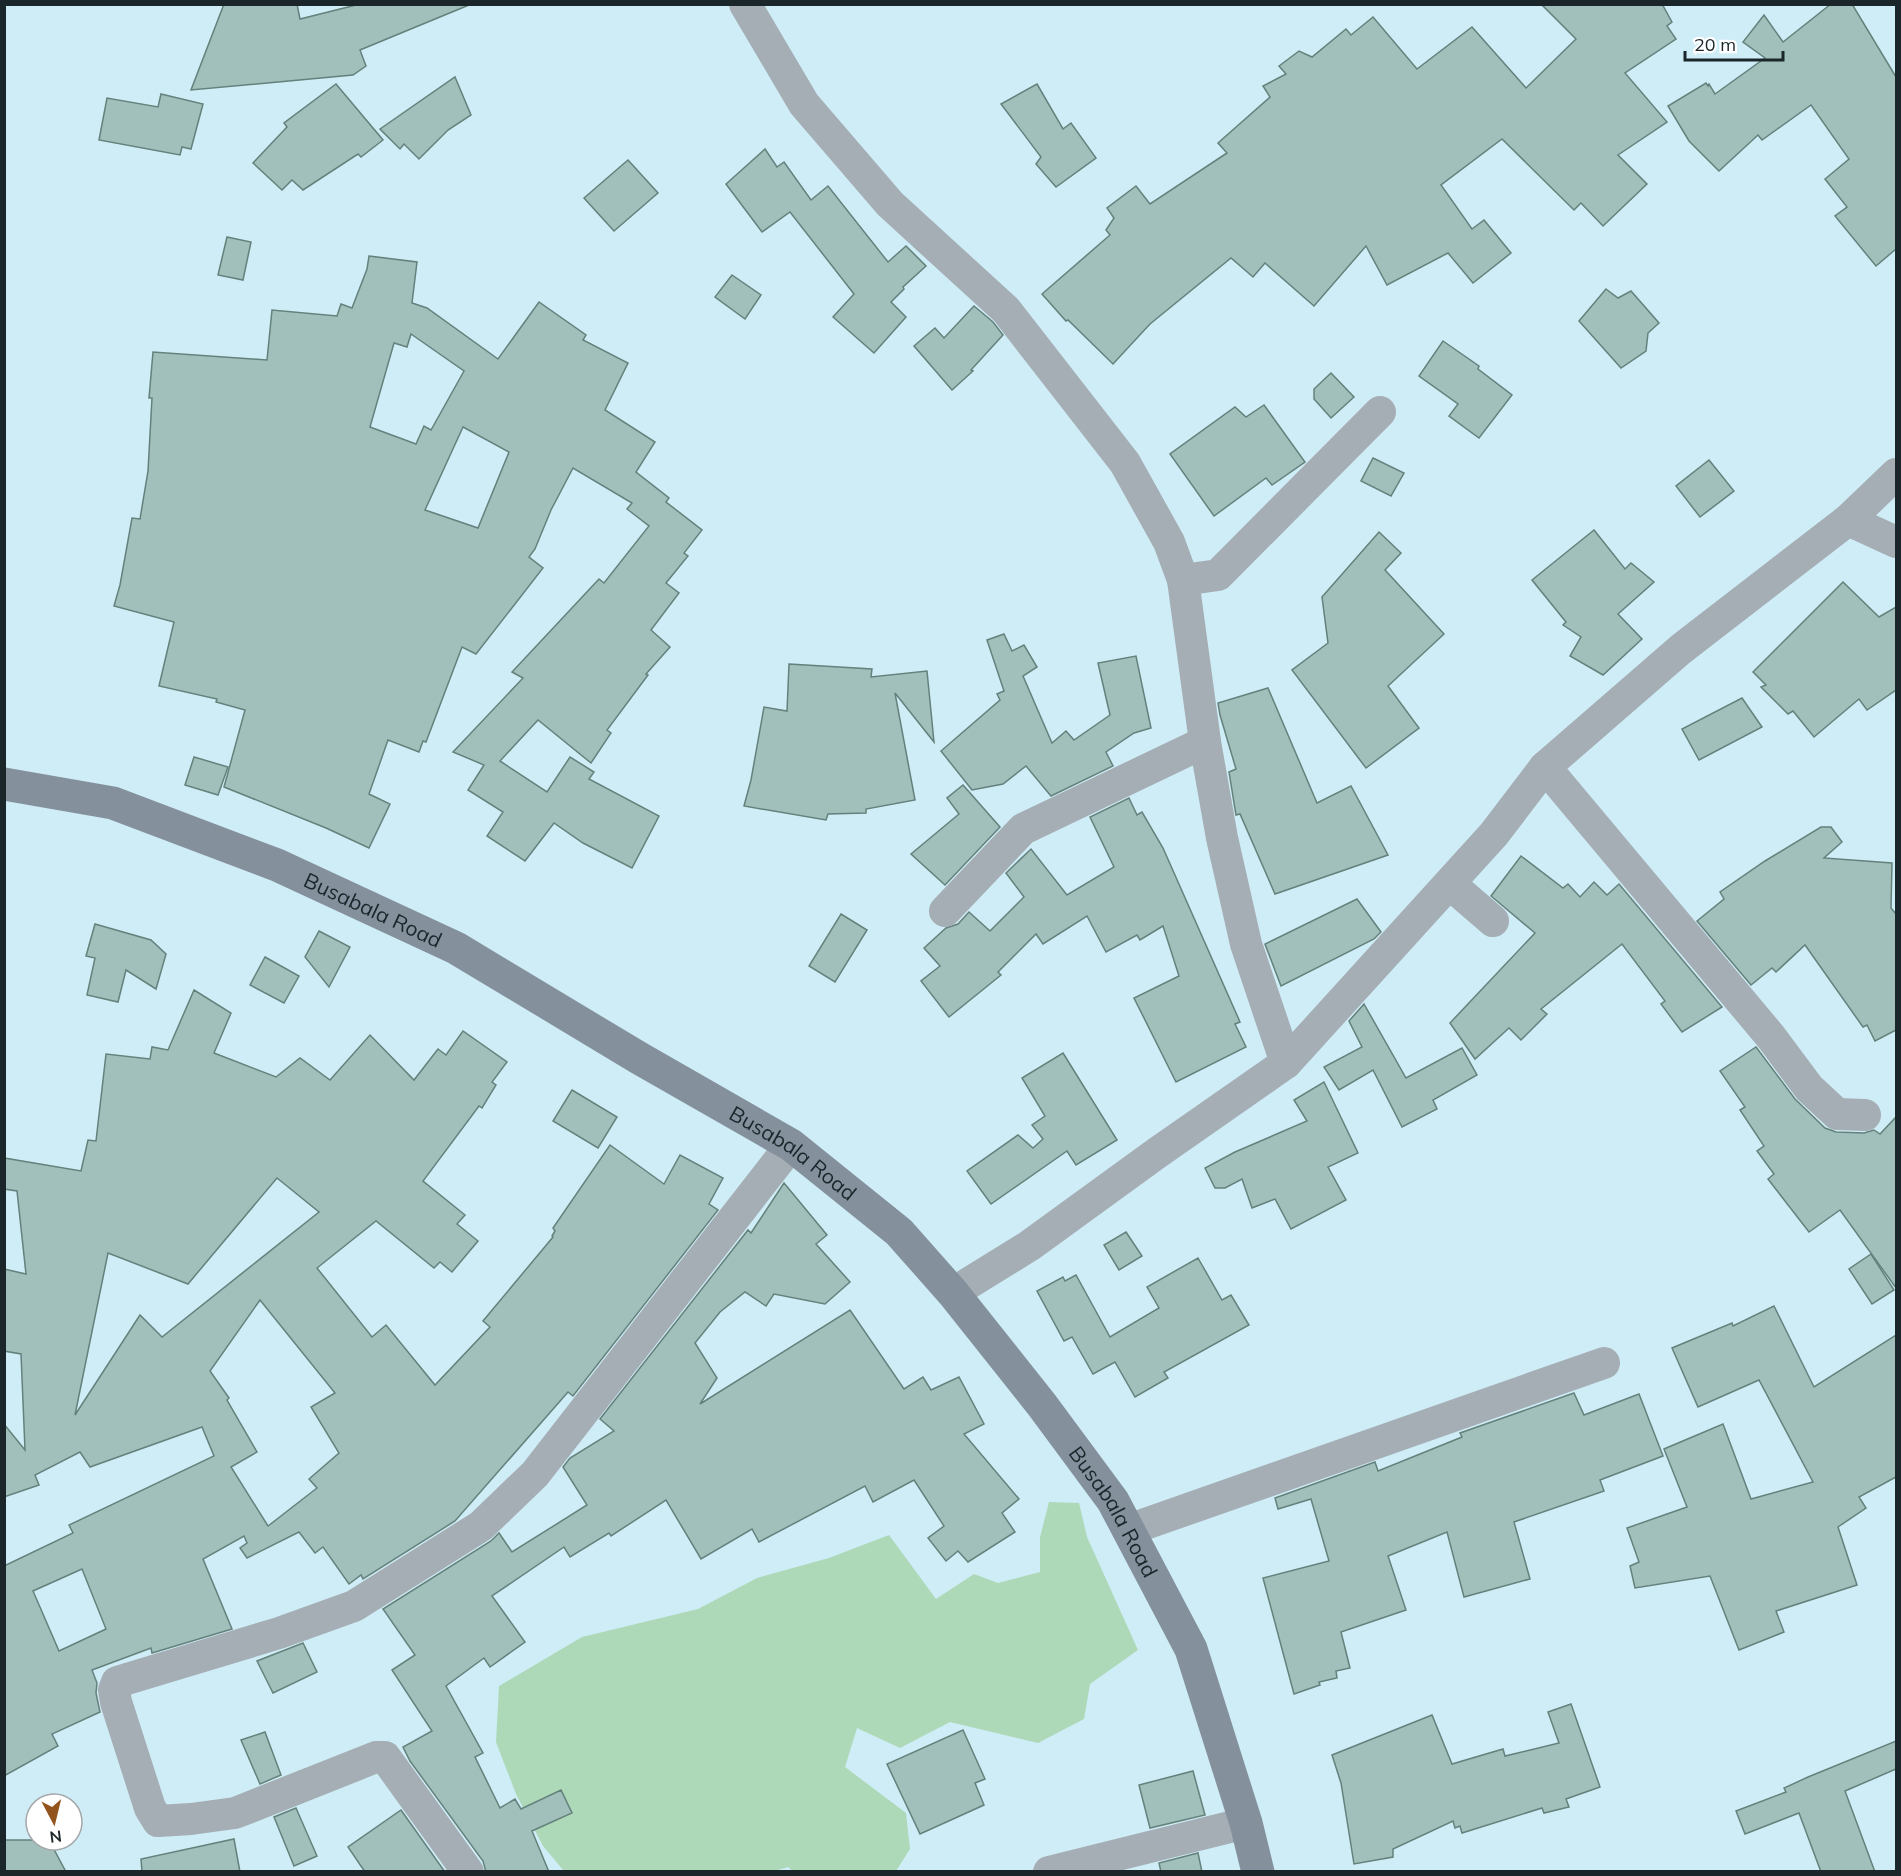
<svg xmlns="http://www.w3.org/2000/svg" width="1901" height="1876" viewBox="0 0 1901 1876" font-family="Mulish,sans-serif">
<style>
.green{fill:#add9b8}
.building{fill:#a1c0bb;stroke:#64817c;stroke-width:1.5;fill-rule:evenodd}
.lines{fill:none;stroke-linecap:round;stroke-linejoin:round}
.street{stroke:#a5adb5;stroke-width:32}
.secondary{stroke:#84919d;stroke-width:33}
.labels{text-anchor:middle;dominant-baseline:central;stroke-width:4.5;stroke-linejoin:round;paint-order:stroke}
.street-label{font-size:21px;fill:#1b262a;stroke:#fff}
</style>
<rect width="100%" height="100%" fill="#cfedf6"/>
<!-- green -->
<polygon class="green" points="1049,1502 1079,1503 1087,1537 1138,1650 1090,1684 1084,1719 1038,1743 950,1722 900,1748 857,1728 845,1767 906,1813 910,1849 896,1871 794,1872 788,1867 771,1872 564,1871 543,1846 516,1794 496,1742 499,1686 582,1637 698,1609 757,1578 829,1558 889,1535 936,1599 974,1574 998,1583 1040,1572 1040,1537"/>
<!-- building -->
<g class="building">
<polygon points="224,4 297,4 300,19 360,4 469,5 360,50 366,66 353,75 191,90"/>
<polygon points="1541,4 1662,4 1672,22 1667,26 1676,39 1625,73 1667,122 1618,155 1647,184 1603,226 1581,203 1574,210 1502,139 1441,185 1472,229 1484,220 1511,253 1473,283 1448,253 1387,285 1366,246 1314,306 1265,263 1253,277 1231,258 1150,324 1113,364 1068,320 1066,321 1042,294 1110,235 1106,230 1114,218 1107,208 1136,186 1150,204 1227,153 1218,143 1270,97 1263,86 1286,74 1279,66 1299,51 1312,57 1346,29 1351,35 1373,17 1417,69 1472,27 1526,88 1576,39"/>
<polygon points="1831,4 1852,4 1896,77 1896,249 1876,266 1835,216 1847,207 1825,179 1849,159 1811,105 1762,140 1758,135 1719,171 1689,141 1668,106 1706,83 1708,86 1709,84 1715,94 1765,58 1743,42 1764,15 1783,42"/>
<polygon points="455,77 471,115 448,130 419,159 404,144 400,149 380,129"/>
<polygon points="336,84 383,140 361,157 358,154 303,190 292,180 282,190 253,163 287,127 284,123"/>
<polygon points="1037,84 1063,129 1071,123 1096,158 1056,187 1036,164 1041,157 1001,104"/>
<polygon points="161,94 203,104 191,149 182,147 180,155 99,140 107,98 158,107"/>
<polygon points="765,149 777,167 784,162 811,200 828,186 888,262 906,246 926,266 903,287 904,289 891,302 906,317 874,353 833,317 854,294 790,212 762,232 726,184"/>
<polygon points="628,160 658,193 614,231 584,198"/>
<polygon points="227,237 251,242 243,280 218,275"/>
<path d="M369,256L417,262L412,303L427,308L498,359L539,302L586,335L583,340L628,363L605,410L655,442L636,472L669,498L666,502L702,530L684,553L688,556L666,583L679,593L651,630L670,647L646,674L648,675L607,730L611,733L591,763L538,720L500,761L547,792L570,757L594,772L589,779L659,816L632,868L583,843L554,823L525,861L487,836L503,812L468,790L484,765L453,752L523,678L512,672L599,579L604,583L649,526L627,509L632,503L573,468L551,510L535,549L529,557L543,568L476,654L462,647L426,742L423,741L419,752L388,740L369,794L390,804L369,848L326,828L224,787L245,710L216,702L217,699L159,686L174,622L114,606L120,585L132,518L140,519L148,471L152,398H149L153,352L267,360L272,310L337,316L341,304L352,308L367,269ZM411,334L464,371L431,430L424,426L416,444L370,427L394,343L407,347ZM463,427L509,452L478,528L425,510Z"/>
<polygon points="732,275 761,295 745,319 715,297"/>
<polygon points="1606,289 1618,298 1631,291 1659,323 1648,333 1646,351 1621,368 1579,321"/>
<polygon points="974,306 993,322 1003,335 971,370 973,371 952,390 914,346 935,328 944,338"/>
<polygon points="1443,341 1479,366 1478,369 1512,395 1479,438 1449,416 1458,404 1419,376"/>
<polygon points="1331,373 1354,397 1331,418 1314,399 1314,389"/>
<polygon points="1264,405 1305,462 1272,485 1266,478 1214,516 1170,454 1235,407 1246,417"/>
<polygon points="1373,458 1404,473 1391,496 1361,481"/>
<polygon points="1709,460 1734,491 1700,517 1676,486"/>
<polygon points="1594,530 1625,569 1631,563 1654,582 1618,614 1642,639 1603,675 1570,656 1581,637 1563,625 1566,622 1532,580"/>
<polygon points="1379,532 1401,553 1385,570 1444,634 1388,686 1419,728 1366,768 1292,670 1328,643 1322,597"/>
<polygon points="1843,582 1879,617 1896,607 1896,690 1867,710 1859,699 1814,737 1793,711 1788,714 1761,687 1766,685 1753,672"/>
<polygon points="1004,634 1012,651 1024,645 1037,667 1023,676 1052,743 1066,731 1074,740 1110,715 1098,663 1136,656 1151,728 1134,733 1106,752 1113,766 1051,796 1026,766 1003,784 972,790 941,751 1000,700 997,694 1004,691 987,640"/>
<polygon points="789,664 872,669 871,677 927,671 934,742 895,693 915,800 866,809 866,813 828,814 826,820 744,806 751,780 764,707 787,711"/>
<polygon points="1268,688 1317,803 1351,786 1388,855 1275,894 1240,814 1236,815 1229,772 1236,769 1220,715 1218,703"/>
<polygon points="1742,698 1762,727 1699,760 1682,729"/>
<polygon points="194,757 228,767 218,795 185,785"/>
<polygon points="963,785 1000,827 945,885 911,854 959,814 947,798"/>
<polygon points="1129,798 1137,815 1142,812 1163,848 1240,1022 1235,1024 1246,1047 1176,1082 1134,998 1179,976 1163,926 1140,940 1137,935 1106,952 1087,916 1043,944 1036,934 998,972 1001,975 949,1017 921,981 940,966 924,948 946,928 958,924 969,912 990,931 1024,897 1006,873 1031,849 1067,895 1114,867 1090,817"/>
<polygon points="1821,827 1831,827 1842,842 1824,858 1892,863 1891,908 1896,914 1896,1030 1875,1041 1867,1025 1863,1027 1805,945 1776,972 1772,968 1751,985 1697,921 1724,899 1720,892 1765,861"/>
<polygon points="1521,856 1563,888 1568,884 1580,897 1594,882 1607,895 1619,884 1722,1007 1682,1032 1661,1004 1665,1001 1622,944 1541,1009 1547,1014 1521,1040 1509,1028 1475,1059 1450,1023 1535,933 1491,896"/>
<polygon points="1357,899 1381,932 1374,939 1281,986 1265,944"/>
<polygon points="841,914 867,930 835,982 809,966"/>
<polygon points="95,924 151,940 166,954 156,989 126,970 118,1002 87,995 95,958 86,956"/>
<polygon points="319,931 350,947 329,987 305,957"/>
<polygon points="265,957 299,976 284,1003 250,985"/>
<path d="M194,990L231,1013L214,1053L276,1077L300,1058L330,1080L370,1035L414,1080L438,1049L446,1055L463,1031L507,1062L492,1082L496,1085L482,1108L479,1106L423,1181L465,1215L457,1224L478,1241L452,1272L440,1262L434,1268L376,1221L317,1268L372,1337L386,1325L435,1385L490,1327L483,1321L553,1237L552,1236L555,1231L553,1228L610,1145L664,1184L680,1155L723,1178L709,1204L718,1210L573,1396L568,1392L455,1521L363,1579L361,1575L349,1584L323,1547L315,1553L299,1532L247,1558L240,1548L247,1543L244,1536L203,1559L232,1629L152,1653L151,1648L92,1670L97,1683L96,1693L100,1712L52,1734L58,1746L4,1776V1566L73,1533L69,1525L214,1456L202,1427L90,1467L80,1452L35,1475L39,1485L4,1497V1424L25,1450L21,1354L4,1351V1269L26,1274L17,1191L4,1189V1158L81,1171L88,1140L96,1141L106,1054L150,1059L152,1047L168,1050ZM277,1178L319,1212L162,1337L140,1315L75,1415L108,1253L188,1284ZM260,1300L335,1393L311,1407L339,1453L309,1479L317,1488L268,1526L231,1467L257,1452L227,1400L229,1398L210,1371ZM82,1569L106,1629L59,1651L33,1591Z"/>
<polygon points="1364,1004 1406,1078 1462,1048 1477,1075 1433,1100 1437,1109 1402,1127 1373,1070 1339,1090 1324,1067 1362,1047 1349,1021"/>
<polygon points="1756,1047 1795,1099 1825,1128 1836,1132 1864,1133 1874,1130 1880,1134 1896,1117 1896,1288 1840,1210 1809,1232 1768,1179 1774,1174 1757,1151 1764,1146 1740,1110 1745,1107 1720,1071"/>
<polygon points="1063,1053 1117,1140 1076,1165 1067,1151 991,1204 967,1171 1018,1135 1033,1148 1043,1139 1032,1125 1045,1116 1022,1078"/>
<polygon points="1324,1082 1358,1153 1328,1167 1346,1200 1291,1229 1275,1199 1252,1208 1242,1179 1225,1188 1215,1188 1205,1168 1235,1152 1307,1121 1294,1100"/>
<polygon points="572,1090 617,1117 598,1148 553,1121"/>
<polygon points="784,1183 827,1235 816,1244 850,1282 825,1304 774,1294 766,1306 745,1292 720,1312 695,1343 717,1378 700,1404 850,1310 904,1389 923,1377 931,1390 959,1377 984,1424 964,1434 1019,1499 1002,1513 1015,1532 968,1562 958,1551 946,1561 928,1538 944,1526 914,1480 873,1502 865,1486 759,1542 752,1529 701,1559 666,1500 611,1536 609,1533 570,1557 564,1547 492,1596 525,1642 490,1667 484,1658 446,1686 483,1753 475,1757 500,1808 515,1799 521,1809 561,1790 572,1813 532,1831 549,1872 486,1872 483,1861 410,1761 403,1747 432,1731 392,1670 415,1655 383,1609 491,1541 499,1533 512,1552 587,1505 563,1467 570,1458 614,1431 600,1419 748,1230 751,1233"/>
<polygon points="1126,1232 1142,1256 1119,1270 1104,1245"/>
<polygon points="1871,1254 1894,1290 1872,1304 1849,1269"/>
<polygon points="1198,1258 1222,1300 1231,1295 1249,1325 1164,1372 1168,1378 1135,1397 1115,1362 1093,1374 1072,1337 1064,1341 1037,1291 1063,1277 1065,1281 1076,1275 1110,1337 1159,1308 1147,1287"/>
<polygon points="1774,1306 1814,1387 1896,1335 1896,1477 1859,1497 1866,1508 1838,1527 1857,1585 1776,1611 1784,1632 1739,1650 1710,1576 1635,1588 1630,1566 1639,1562 1627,1528 1687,1507 1664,1449 1723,1424 1751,1499 1813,1482 1759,1380 1698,1407 1672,1348 1732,1323 1733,1326"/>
<polygon points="1574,1393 1584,1415 1639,1394 1663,1456 1600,1480 1604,1491 1514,1522 1530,1579 1464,1597 1447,1532 1388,1556 1406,1610 1341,1632 1350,1668 1336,1671 1337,1678 1319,1682 1320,1685 1294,1694 1263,1578 1329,1561 1311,1499 1278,1509 1275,1498 1375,1462 1378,1471 1462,1437 1460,1433"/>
<polygon points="303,1643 317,1672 273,1693 257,1661"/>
<polygon points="1571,1704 1600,1787 1566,1799 1569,1807 1544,1813 1542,1808 1462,1833 1460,1826 1455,1828 1453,1821 1393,1849 1393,1857 1354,1864 1341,1783 1332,1755 1432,1715 1452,1764 1503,1749 1505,1756 1559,1743 1548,1712"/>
<polygon points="963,1730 985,1779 975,1783 984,1805 920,1834 887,1764"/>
<polygon points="265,1732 281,1775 260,1784 241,1740"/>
<polygon points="1896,1741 1896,1769 1845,1791 1875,1872 1821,1872 1799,1813 1745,1834 1736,1811 1786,1792 1784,1788 1808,1777"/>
<polygon points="1193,1771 1205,1815 1150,1828 1139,1785"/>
<polygon points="296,1808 317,1856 294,1866 274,1817"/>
<polygon points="401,1810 445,1872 365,1872 348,1847"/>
<polygon points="234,1839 240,1872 142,1872 141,1859"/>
<polygon points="4,1840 49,1840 66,1872 4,1872"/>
<polygon points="1198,1853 1202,1872 1161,1872 1159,1863"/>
</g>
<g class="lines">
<!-- street -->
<g class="street">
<polyline points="745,4 804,104 890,204 1006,310 1125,463 1169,542 1183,580 1205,742 1222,838 1246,944 1286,1063"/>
<polyline points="1848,520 1896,542"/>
<polyline points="1183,580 1218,575 1380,412"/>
<polyline points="1545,767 1771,1037 1809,1088 1837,1114 1865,1115"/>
<polyline points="1450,884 1493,921"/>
<polyline points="945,911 1023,829 1205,742"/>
<polyline points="953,1293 1029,1246 1157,1153 1286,1063 1494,834 1545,767 1681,649 1848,520 1896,474"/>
<polyline points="1128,1530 1604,1363"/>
<polyline points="468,1872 385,1757 376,1757 235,1813 191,1819 158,1821 150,1808 116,1702 114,1690 117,1682 279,1633 354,1606 481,1526 535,1474 791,1145"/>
<polyline points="1049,1872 1246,1823"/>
</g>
<!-- secondary -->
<path class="secondary" id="s1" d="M4,784L113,803L277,865L456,948L639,1058L791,1145L899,1232L953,1293L1042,1405L1113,1501L1191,1649L1246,1823L1258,1872"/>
</g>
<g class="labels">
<!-- street labels -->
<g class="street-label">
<text stroke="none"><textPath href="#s1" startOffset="392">Busabala Road</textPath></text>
<text stroke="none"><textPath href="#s1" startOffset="878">Busabala Road</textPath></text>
<text stroke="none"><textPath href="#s1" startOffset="1364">Busabala Road</textPath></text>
</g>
</g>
<!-- border -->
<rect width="1901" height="1876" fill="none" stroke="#1b262a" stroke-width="12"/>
<!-- north arrow -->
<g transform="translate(54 1822) rotate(173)"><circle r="28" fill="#ffffff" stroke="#a4a8aa" stroke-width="1.5"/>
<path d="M0-4.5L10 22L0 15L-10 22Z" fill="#93531c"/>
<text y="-9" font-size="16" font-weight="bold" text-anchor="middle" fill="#1b262a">N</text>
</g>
<!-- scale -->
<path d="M1685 51v9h98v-9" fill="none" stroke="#1b262a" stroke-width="3"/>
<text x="1694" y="51" font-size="18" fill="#1b262a" stroke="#ffffff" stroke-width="4.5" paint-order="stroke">20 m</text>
</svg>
